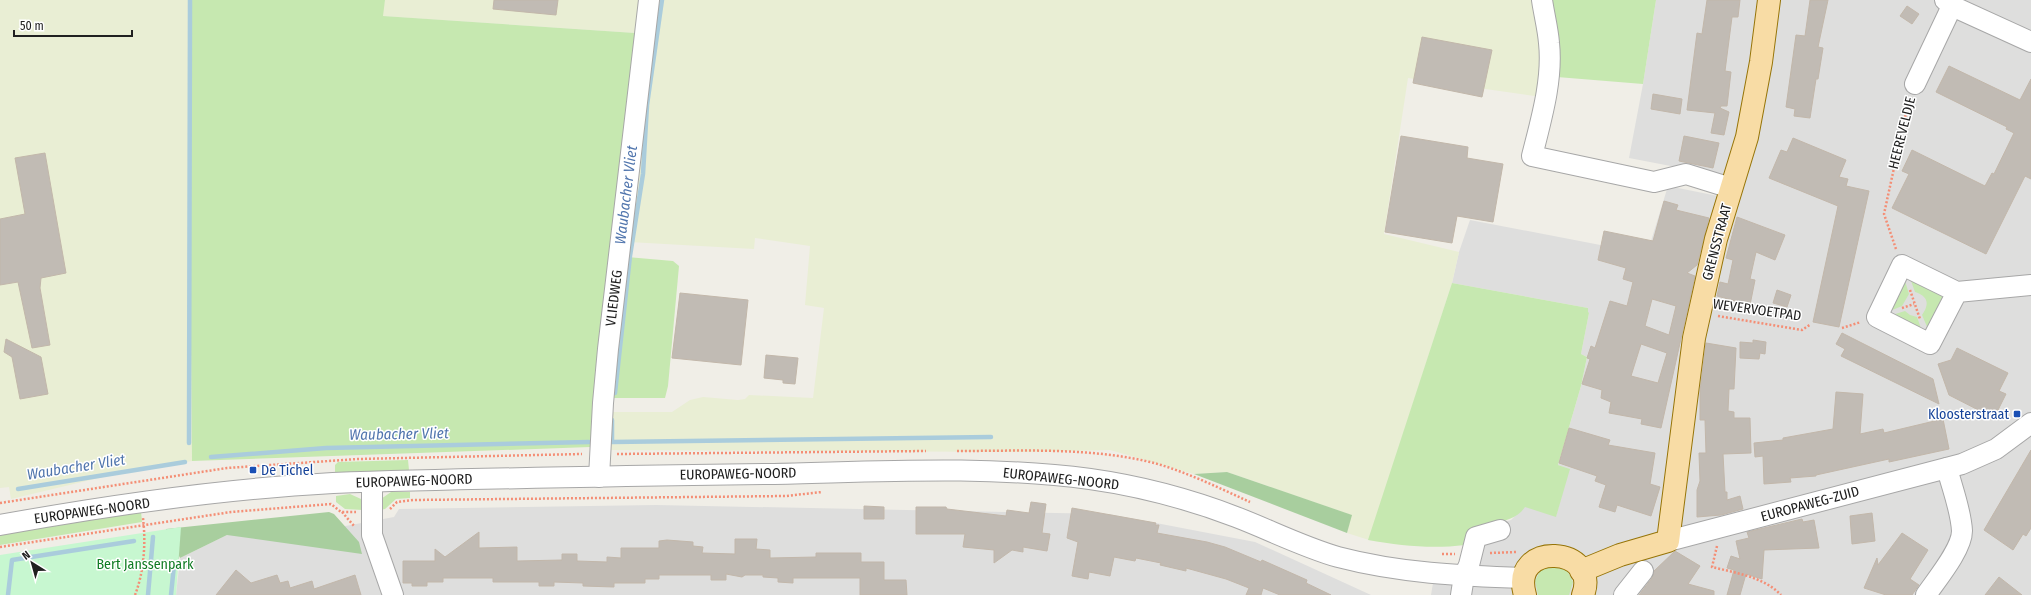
<svg xmlns="http://www.w3.org/2000/svg" width="2031" height="595" viewBox="0 0 2031 595" font-family="'Fira Sans Condensed',sans-serif">
<style>
.residential{fill:#dededd}
.farmland{fill:#e9eed4}
.grass{fill:#c6e8b0}
.forest{fill:#a8ce9e}
.park{fill:#c7f7d0}
.lines{fill:none;stroke-linecap:round;stroke-linejoin:round}
.stream{stroke:#aaccdc;stroke-width:4.5}
.building{fill:#c1bbb4;stroke:#c2b7aa;fill-rule:evenodd}
.minor-casing{stroke:#a7a7a7;stroke-width:22}
.major-casing{stroke:#967407;stroke-width:24}
.path{stroke:#f48e75;stroke-width:2.5;stroke-dasharray:2 2;stroke-linecap:butt}
.minor{stroke:#fff;stroke-width:20}
.major{stroke:#f8dca5;stroke-width:22}
.transit-dot{fill:#1a4fb4;stroke:#fff;stroke-width:1.5}
.labels{text-anchor:middle;dominant-baseline:central;stroke-width:3;stroke-linejoin:round;paint-order:stroke}
.street-label{font-size:14px;fill:#202020;stroke:#fff}
.transit-label{font-size:14px;fill:#164399;stroke:#fff;text-anchor:end}
.park-label{font-size:14px;fill:#117c24;stroke:#fff}
.water-label{font-size:15px;font-style:italic;fill:#5075ad;stroke:#fff}
</style>
<rect width="100%" height="100%" fill="#f0eee7"/>
<!-- residential -->
<g class="residential">
<polygon points="1656,0 2031,0 2031,595 1431,595 1436,565 1458,566 1465,545 1476,531 1511,520 1525,506 1556,516 1569,469 1558,465 1581,386 1587,357 1581,354 1589,313 1587,313 1588,308 1452,283 1459,252 1470,220 1647,254 1668,186 1718,196 1723,176 1629,158 1643,84"/>
<polygon points="656,505 1109,514 1255,542 1371,595 176,595 180,558 227,535 313,532 394,517 399,509"/>
</g>
<!-- farmland -->
<g class="farmland">
<polygon points="0,0 188,0 192,461 128,471 11,499 9,487 0,488"/>
<polygon points="385,0 640,0 635,33 382,16"/>
<polygon points="655,0 1537,0 1544,62 1541,97 1408,78 1384,234 1459,252 1452,283 1369,540 1347,533 1351,515 1227,472 1194,474 1110,450 1027,452 610,450 606,412 672,412 690,400 703,397 738,400 745,399 749,395 813,398 824,308 805,305 810,246 755,238 754,249 629,242"/>
</g>
<!-- grass -->
<g class="grass">
<polygon points="188,0 385,0 383,16 635,33 590,447 192,461"/>
<polygon points="1549,0 1656,0 1643,84 1557,77"/>
<polygon points="627,257 673,261 679,266 668,386 665,398 608,398"/>
<path d="M1910,278L1942,293L1944,297L1928,329L1922,315C1930,304 1928,296 1915,292Z"/>
<polygon points="1905,281 1909,294 1902,306 1890,311"/>
<path d="M1452,283L1588,308V312L1589,313L1581,354L1587,357L1581,386L1558,465L1570,469L1556,517L1525,507C1517,519 1506,519 1494,525C1484,531 1475,538 1465,545C1432,549 1402,546 1368,540Z"/>
<polygon points="1905,311 1910,315 1917,317 1922,331 1892,315"/>
<polygon points="408,460 409,470 335,473 335,465 338,462"/>
<polygon points="391,492 410,492 410,498 396,499 385,509 380,510 381,499"/>
<polygon points="350,494 361,499 363,510 345,509 336,502 336,496"/>
<polygon points="141,511 142,522 0,545 0,535"/>
<polygon points="1547,566 1567,570 1573,582 1569,595 1538,595 1535,581 1541,569"/>
</g>
<!-- forest -->
<g class="forest">
<polygon points="1227,472 1352,515 1347,533 1194,474"/>
<polygon points="329,512 334,514 359,542 362,554 227,535 180,558 180,556 160,595 166,529"/>
</g>
<!-- park -->
<polygon class="park" points="181,527 176,595 0,595 0,555"/>
<g class="lines">
<!-- stream -->
<g class="stream">
<polyline points="615,393 630,256 643,174 647,105 662,0"/>
<polyline points="612,420 612,442 991,437"/>
<polyline points="189,443 190,0"/>
<polyline points="211,457 326,448 589,442"/>
<polyline points="18,489 185,462"/>
<polyline points="8,595 12,560 134,541"/>
<polyline points="148,595 153,537"/>
<polyline points="171,595 174,565"/>
</g>
</g>
<!-- building -->
<g class="building">
<polygon points="494,0 558,0 556,15 493,9"/>
<polygon points="1707,0 1740,0 1738,17 1732,17 1725,71 1731,72 1727,106 1721,106 1720,108 1729,112 1724,135 1711,133 1715,113 1687,110 1697,33 1702,34"/>
<polygon points="1810,0 1828,0 1818,47 1823,48 1818,79 1816,79 1810,118 1794,116 1795,109 1786,107 1796,35 1805,36"/>
<polygon points="1907,6 1919,14 1912,24 1900,16"/>
<polygon points="1422,37 1492,50 1482,97 1413,83"/>
<polygon points="1949,66 2020,100 2031,79 2031,179 2025,176 1986,254 1892,208 1909,174 1902,171 1912,150 1985,186 1992,173 1994,174 2014,133 2006,129 2007,127 1936,92"/>
<polygon points="1653,94 1682,99 1680,114 1651,109"/>
<polygon points="1401,136 1468,147 1467,158 1503,164 1493,222 1457,216 1452,243 1385,232"/>
<polygon points="1684,136 1719,143 1713,168 1679,161"/>
<polygon points="1793,138 1846,160 1839,177 1848,179 1846,186 1869,191 1839,327 1813,322 1838,206 1769,178 1781,150 1787,152"/>
<polygon points="45,153 66,273 41,278 40,288 50,345 32,348 18,282 0,285 0,219 25,214 15,158"/>
<path d="M1664,201L1678,205L1676,210L1709,218L1697,265L1687,273L1695,276L1661,428L1641,424L1642,419L1609,413L1611,402L1601,398L1602,390L1582,384L1590,359L1587,358L1591,346L1595,348L1610,301L1627,306L1633,282L1623,279L1626,268L1598,260L1604,231L1653,241ZM1652,299L1676,306L1669,335L1645,326ZM1641,344L1667,353L1658,383L1631,376Z"/>
<polygon points="1737,217 1785,235 1775,260 1756,252 1750,279 1755,280 1750,305 1717,296 1720,282 1728,284 1733,260 1726,258"/>
<polygon points="1777,290 1791,295 1787,307 1773,303"/>
<polygon points="680,293 748,300 741,365 672,358"/>
<polygon points="1842,333 1933,379 1939,404 1841,356 1845,349 1836,344"/>
<polygon points="6,339 41,357 48,394 20,399 12,357 4,352"/>
<polygon points="1753,340 1766,342 1765,354 1760,353 1759,359 1740,358 1740,342 1753,343"/>
<polygon points="1706,343 1736,348 1734,389 1729,389 1728,411 1734,412 1734,418 1750,418 1751,453 1723,454 1725,492 1727,492 1727,500 1740,496 1743,509 1721,515 1697,517 1697,490 1700,481 1699,453 1706,453 1705,420 1700,420 1700,391"/>
<polygon points="1957,348 2008,373 1999,391 2006,394 1994,418 1949,395 1938,364 1951,360"/>
<polygon points="766,355 798,358 795,384 783,383 783,380 764,378"/>
<polygon points="1836,392 1863,394 1860,434 1883,429 1884,433 1943,419 1949,449 1889,462 1889,459 1816,475 1816,476 1790,478 1791,482 1764,484 1763,456 1755,457 1754,443 1783,440 1783,438 1833,429"/>
<polygon points="1569,428 1610,440 1608,445 1655,453 1650,484 1660,487 1651,516 1617,505 1615,512 1599,507 1606,485 1595,481 1597,476 1559,463"/>
<polygon points="2031,450 2031,528 2026,536 2023,534 2013,550 1984,530"/>
<polygon points="1031,502 1046,504 1042,533 1050,534 1047,551 1023,547 1023,552 1012,550 994,563 994,550 963,547 965,534 916,534 916,507 946,507 947,509 1006,516 1007,510 1029,513"/>
<polygon points="864,506 884,507 884,519 864,519"/>
<polygon points="1072,508 1156,523 1155,525 1159,525 1157,533 1207,542 1225,547 1261,562 1262,560 1307,580 1306,583 1331,595 1280,595 1263,588 1261,595 1246,595 1249,588 1226,579 1186,568 1186,571 1160,565 1161,563 1136,558 1135,561 1114,557 1110,576 1089,572 1088,579 1072,576 1078,542 1067,538"/>
<polygon points="1872,513 1875,541 1852,544 1850,516"/>
<polygon points="1802,519 1803,522 1814,520 1819,548 1764,550 1762,579 1746,574 1740,595 1727,595 1734,570 1727,568 1731,556 1740,559 1736,541 1749,538 1747,532"/>
<polygon points="479,532 479,548 517,547 517,561 562,560 562,554 577,554 577,561 607,562 607,557 621,558 621,548 659,548 659,541 667,540 693,542 693,546 703,547 702,553 735,554 735,539 757,539 756,549 770,550 770,558 816,557 816,553 861,553 861,562 884,562 884,580 906,580 907,595 860,595 860,578 793,578 793,583 778,582 778,578 763,577 763,575 745,575 742,577 726,574 726,580 711,580 711,575 659,575 659,579 645,579 645,583 614,583 614,587 583,586 583,583 554,582 554,586 539,586 539,582 493,582 493,578 443,578 443,582 427,582 427,586 412,586 412,583 403,583 403,561 435,561 435,549 445,557"/>
<polygon points="1902,533 1928,550 1910,579 1919,585 1912,595 1886,595 1864,588 1877,558 1878,565"/>
<polygon points="1675,551 1700,566 1688,584 1714,591 1714,595 1639,595 1652,578 1654,571"/>
<polygon points="236,570 251,583 277,575 280,583 288,581 290,588 312,581 314,589 355,575 361,595 216,595"/>
<polygon points="1999,577 2022,595 1985,595"/>
</g>
<g class="lines">
<defs>
<g id="minor">
<path d="M1542,0C1544,14 1548,29 1549,43C1553,80 1541,120 1532,156L1654,182L1686,174L1731,188"/>
<polyline points="1945,0 1952,6 2031,42"/>
<polyline points="1915,84 1952,6"/>
<polyline points="1957,292 1902,265 1877,317 1930,344 1957,292 2031,285"/>
<polyline points="599,477 603,403 608,349 649,0"/>
<polyline points="372,482 372,535 393,595"/>
<path d="M0,525C110,505 222,489 333,483C478,478 624,476 769,474C876,472 984,465 1090,479C1140,486 1189,499 1236,517C1270,530 1303,547 1338,557C1399,573 1461,576 1524,578"/>
<polyline points="1668,541 1962,464 1996,449 2031,423"/>
<polyline points="1461,595 1464,576 1469,565 1476,537 1500,530"/>
<polyline points="1624,595 1643,571"/>
<path d="M1926,595C1937,579 1962,549 1962,531C1961,510 1952,488 1947,468"/>
</g>
<g id="major">
<polyline points="1581,571 1620,555 1668,541 1694,338 1716,239 1747,137 1761,62 1769,0"/>
<path d="M1525,595C1509,540 1601,546 1583,595"/>
</g>
</defs>
<!-- minor casing -->
<use href="#minor" class="minor-casing"/>
<!-- major casing -->
<use href="#major" class="major-casing"/>
<!-- path -->
<g class="path">
<polyline points="1896,249 1884,214 1909,99"/>
<polyline points="1910,290 1920,319"/>
<polyline points="1902,308 1914,304"/>
<polyline points="1718,316 1802,330 1811,324"/>
<polyline points="1842,328 1861,322"/>
<path d="M957,451C1022,451 1091,447 1154,463C1187,472 1219,488 1250,502"/>
<polyline points="617,454 926,451"/>
<polyline points="0,503 227,468 358,459 582,454"/>
<polyline points="390,509 397,502 413,500 786,496 822,492"/>
<polyline points="342,512 354,526"/>
<path d="M1717,546L1712,567C1736,573 1764,577 1781,595"/>
<polyline points="0,547 231,512 331,504 341,512 356,512"/>
<polyline points="1490,553 1517,552"/>
<polyline points="1442,554 1455,554"/>
<path d="M135,595C144,572 146,543 143,518"/>
</g>
<!-- minor -->
<use href="#minor" class="minor"/>
<!-- major -->
<use href="#major" class="major"/>
</g>
<!-- markers -->
<g class="transit-dot">
<rect x="2013" y="410" width="8" height="8" rx="2"/>
<rect x="249" y="466" width="8" height="8" rx="2"/>
</g>
<g class="labels">
<!-- street labels -->
<g class="street-label">
<text transform="translate(1902 133) rotate(-76)">HEEREVELDJE</text>
<text transform="translate(1717 242) rotate(-75)">GRENSSTRAAT</text>
<text transform="translate(614 298) rotate(-83)">VLIEDWEG</text>
<text transform="translate(1757 310) rotate(8)">WEVERVOETPAD</text>
<text transform="translate(738 474) rotate(-1)">EUROPAWEG-NOORD</text>
<text transform="translate(1061 479) rotate(6)">EUROPAWEG-NOORD</text>
<text transform="translate(414 481) rotate(-2)">EUROPAWEG-NOORD</text>
<text transform="translate(1810 504) rotate(-15)">EUROPAWEG-ZUID</text>
<text transform="translate(92 511) rotate(-8)">EUROPAWEG-NOORD</text>
</g>
<!-- transit labels -->
<g class="transit-label">
<text x="2009" y="414">Kloosterstraat</text>
<text x="261" y="470" text-anchor="start">De Tichel</text>
</g>
<!-- park labels -->
<g class="park-label">
<text x="145" y="564">Bert Janssenpark</text>
</g>
<!-- water labels -->
<g class="water-label">
<text transform="translate(626 195) rotate(-83)">Waubacher Vliet</text>
<text transform="translate(399 434) rotate(-1)">Waubacher Vliet</text>
<text transform="translate(76 467) rotate(-9)">Waubacher Vliet</text>
</g>
</g>
<!-- north arrow -->
<g transform="translate(32 563) rotate(323)" stroke="#ffffff" stroke-width="3" paint-order="stroke">
<path d="M0-3L7 15L0 10L-7 15Z" fill="#202020"/>
<text y="-6" font-size="11" font-weight="bold" text-anchor="middle" fill="#202020">N</text>
</g>
<!-- scale -->
<path d="M14 30v6h118v-6" fill="none" stroke="#202020" stroke-width="2"/>
<text x="20" y="30" font-size="12" fill="#202020" stroke="#ffffff" stroke-width="3" paint-order="stroke">50 m</text>
</svg>
